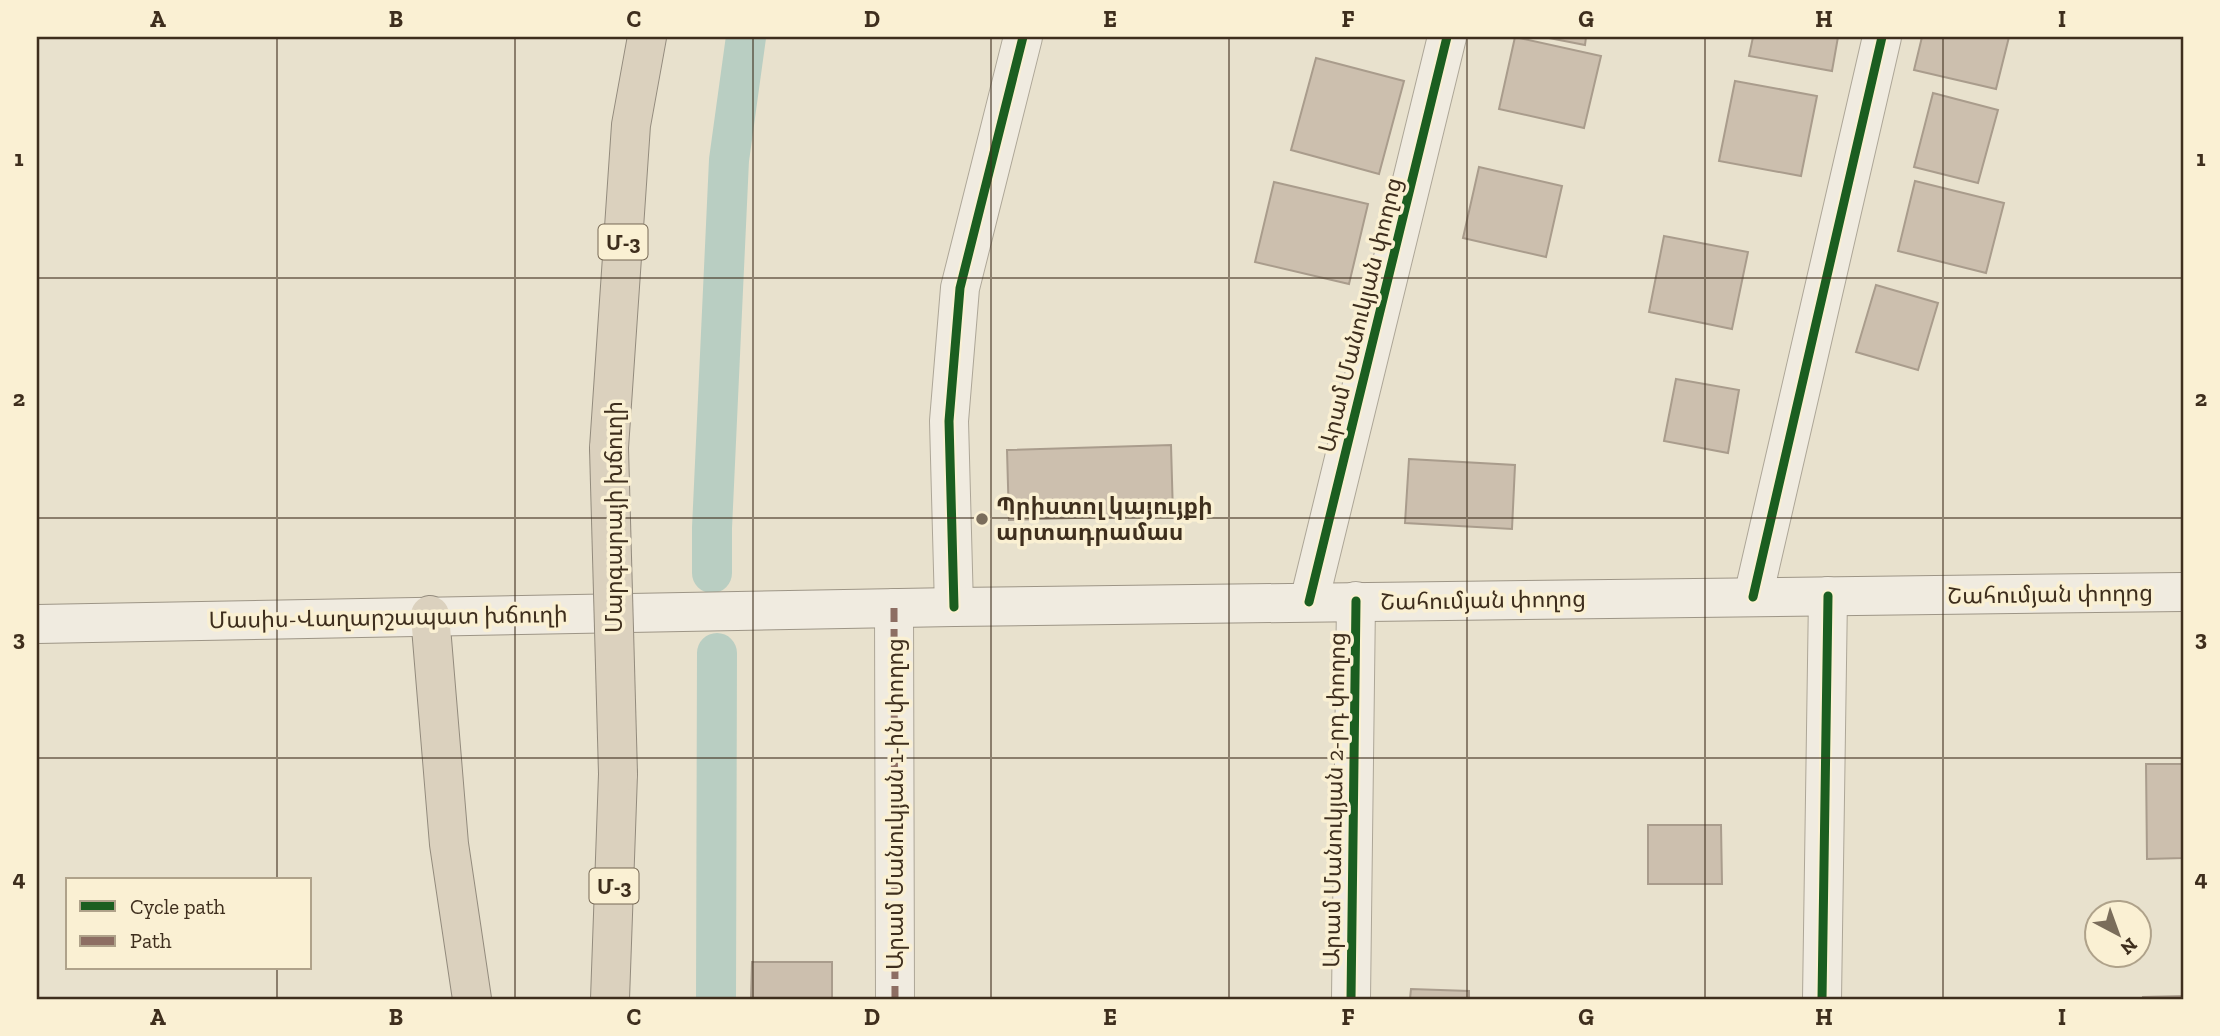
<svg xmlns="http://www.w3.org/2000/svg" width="2220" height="1036" viewBox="0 0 2220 1036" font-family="'Zilla Slab','Noto Sans Armenian',serif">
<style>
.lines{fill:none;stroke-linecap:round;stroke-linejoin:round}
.canal{stroke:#b9cec2;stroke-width:40}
.building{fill:#ccbfae;stroke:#a99c8c;stroke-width:2}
.street-casing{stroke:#ada697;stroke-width:40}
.secondary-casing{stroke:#9d9586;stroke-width:40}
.highway-casing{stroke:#938b7d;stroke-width:40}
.street{stroke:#f0ebe0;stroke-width:38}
.secondary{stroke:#f0ebe0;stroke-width:38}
.highway{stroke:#dbd1be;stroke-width:38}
.highway-bridge-casing{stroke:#938b7d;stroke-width:40;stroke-linecap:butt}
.highway-bridge{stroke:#dbd1be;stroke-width:38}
.quiet{stroke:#8d6e63;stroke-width:7;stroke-dasharray:14 7;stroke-linecap:butt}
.cycleway-casing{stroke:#faf0d3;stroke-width:13}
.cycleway{stroke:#1b5e20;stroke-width:9}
.grid{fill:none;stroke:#3e2e1d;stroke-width:2;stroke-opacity:0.55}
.poi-dot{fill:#7a6d5b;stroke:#faf0d3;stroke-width:2.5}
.labels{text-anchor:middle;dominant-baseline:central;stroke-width:7;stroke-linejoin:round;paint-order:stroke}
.shield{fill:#faf0d3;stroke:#766854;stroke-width:2}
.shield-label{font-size:21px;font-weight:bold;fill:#3e2e1d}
.street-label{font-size:23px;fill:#3e2e1d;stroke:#faf0d3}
.poi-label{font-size:23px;font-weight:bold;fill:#3e2e1d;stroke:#faf0d3;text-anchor:start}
.neatline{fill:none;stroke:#3e2e1d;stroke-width:2.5}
.grid-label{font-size:23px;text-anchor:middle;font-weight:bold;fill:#3e2e1d}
</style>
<rect width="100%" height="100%" fill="#e8e1cd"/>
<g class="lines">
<!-- canal -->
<g class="canal">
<polyline points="712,573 712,528 729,160 746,37"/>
<polyline points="716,999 717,653"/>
</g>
</g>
<!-- building -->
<g class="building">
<polygon points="1515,37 1601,56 1584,128 1499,109"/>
<polygon points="1544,37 1586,37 1585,45"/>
<polygon points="1753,37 1838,37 1832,71 1749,56"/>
<polygon points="1922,37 2009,37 1996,89 1914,70"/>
<polygon points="1316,58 1404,81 1379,174 1291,150"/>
<polygon points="1735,81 1817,96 1801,176 1719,161"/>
<polygon points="1933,93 1998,110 1978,183 1914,167"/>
<polygon points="1479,167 1562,186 1546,257 1463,238"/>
<polygon points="1915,181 2004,203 1986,273 1898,251"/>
<polygon points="1274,182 1368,204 1349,284 1255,262"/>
<polygon points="1664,236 1748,252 1732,329 1649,312"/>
<polygon points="1876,285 1938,303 1918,370 1856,352"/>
<polygon points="1676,379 1739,390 1728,453 1664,441"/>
<polygon points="1171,445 1173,515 1009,520 1007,450"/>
<polygon points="1409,459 1515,465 1512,529 1405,523"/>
<polygon points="2146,764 2183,764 2183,858 2147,859"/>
<polygon points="1648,825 1721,825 1722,884 1648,884"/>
<polygon points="752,962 832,962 832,999 751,999"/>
<polygon points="1411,989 1469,991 1469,999 1410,999"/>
<polygon points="2183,996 2183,999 2143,999 2143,997"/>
</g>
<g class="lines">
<defs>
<g id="street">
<polyline points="1753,597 1882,37"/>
<polyline points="1309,602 1447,37"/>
<polyline points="954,607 949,421 960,288 1023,37"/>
<polyline points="894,608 895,999"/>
<polyline points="1351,999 1356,601"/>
<polyline points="1822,999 1828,596"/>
</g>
<polyline id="secondary" points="37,624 954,607 2183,592"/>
<g id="highway">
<polyline points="609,448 631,125 647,37"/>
<polyline points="430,615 449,844 472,999"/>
<polyline points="610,999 618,774"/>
</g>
</defs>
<!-- street casing -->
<use href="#street" class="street-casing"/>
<!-- secondary casing -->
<use href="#secondary" class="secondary-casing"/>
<!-- highway casing -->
<use href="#highway" class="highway-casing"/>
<!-- street -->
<use href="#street" class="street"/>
<!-- secondary -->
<use href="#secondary" class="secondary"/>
<!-- highway -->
<use href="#highway" class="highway"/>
<defs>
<polyline id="highway-bridge" points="609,448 618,774"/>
</defs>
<!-- highway-bridge casing -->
<use href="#highway-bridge" class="highway-bridge-casing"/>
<!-- highway-bridge -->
<use href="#highway-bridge" class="highway-bridge"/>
<!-- quiet -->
<polyline class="quiet" points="894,608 895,999"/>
<defs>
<g id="cycleway">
<polyline points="1753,597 1882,37"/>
<polyline points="1309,602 1447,37"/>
<polyline points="954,607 949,421 960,288 1023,37"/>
<polyline points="1351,999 1356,601"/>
<polyline points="1822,999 1828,596"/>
</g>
</defs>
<!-- cycleway casing -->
<use href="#cycleway" class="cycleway-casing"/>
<!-- cycleway -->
<use href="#cycleway" class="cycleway"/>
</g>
<!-- grid -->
<path class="grid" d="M277,37V880M515,37V999M753,37V999M991,37V999M1229,37V999M1467,37V999M1705,37V999M1943,37V999M37,278H2183M37,518H2183M37,758H2183M277,968V999"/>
<!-- markers -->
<circle class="poi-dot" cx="982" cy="519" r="7"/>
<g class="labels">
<!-- shield labels -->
<g class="shield">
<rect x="598.5" y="224.5" width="49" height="35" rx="5"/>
<rect x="589.5" y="868.5" width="49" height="35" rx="5"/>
</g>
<g class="shield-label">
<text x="623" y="242">Մ-3</text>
<text x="614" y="886">Մ-3</text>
</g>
<!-- street labels -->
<g class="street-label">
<text transform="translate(1360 315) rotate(-76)">Արամ Մանուկյան փողոց</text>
<text transform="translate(614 517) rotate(-90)">Մարգարայի խճուղի</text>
<text transform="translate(2050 594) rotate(-1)">Շահումյան փողոց</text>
<text transform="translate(1483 600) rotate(-1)">Շահումյան փողոց</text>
<text transform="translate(388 617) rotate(-1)">Մասիս-Վաղարշապատ խճուղի</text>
<text transform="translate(1334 800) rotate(-89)">Արամ Մանուկյան 2-րդ փողոց</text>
<text transform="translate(895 804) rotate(-90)">Արամ Մանուկյան 1-ին փողոց</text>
</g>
<!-- poi labels -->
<g class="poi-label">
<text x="996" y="506">Պրիստոլ կայույքի<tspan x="996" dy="26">արտադրամաս</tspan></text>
</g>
</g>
<!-- border -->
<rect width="2220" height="1036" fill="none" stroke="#faf0d3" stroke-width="77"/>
<!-- legend -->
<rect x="66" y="878" width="245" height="91" fill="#faf0d3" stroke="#afa28a" stroke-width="2"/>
<rect x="80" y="901" width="35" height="10" fill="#1b5e20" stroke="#afa28a" stroke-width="2"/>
<text x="130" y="914" font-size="21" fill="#3e2e1d">Cycle path</text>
<rect x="80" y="936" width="35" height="10" fill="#8d6e63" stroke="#afa28a" stroke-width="2"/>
<text x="130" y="948" font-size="21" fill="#3e2e1d">Path</text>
<!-- north arrow -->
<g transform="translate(2118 934) rotate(139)"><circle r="33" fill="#faf0d3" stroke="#afa28a" stroke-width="2"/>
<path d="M0-5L12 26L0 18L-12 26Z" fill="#7a6d5b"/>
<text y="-10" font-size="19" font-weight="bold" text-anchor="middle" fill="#3e2e1d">N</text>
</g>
<rect x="38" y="38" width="2144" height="960" class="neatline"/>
<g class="grid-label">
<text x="158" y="27">A</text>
<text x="396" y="27">B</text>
<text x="634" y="27">C</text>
<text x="872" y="27">D</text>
<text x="1110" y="27">E</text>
<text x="1348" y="27">F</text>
<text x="1586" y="27">G</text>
<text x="1824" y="27">H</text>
<text x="2062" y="27">I</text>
<text x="19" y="166">1</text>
<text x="2201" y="166">1</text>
<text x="19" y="406">2</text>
<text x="2201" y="406">2</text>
<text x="19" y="646">3</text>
<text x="2201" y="646">3</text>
<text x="19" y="886">4</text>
<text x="2201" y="886">4</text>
<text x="158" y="1025">A</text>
<text x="396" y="1025">B</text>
<text x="634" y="1025">C</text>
<text x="872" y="1025">D</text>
<text x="1110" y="1025">E</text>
<text x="1348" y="1025">F</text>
<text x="1586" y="1025">G</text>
<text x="1824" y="1025">H</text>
<text x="2062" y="1025">I</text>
</g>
</svg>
